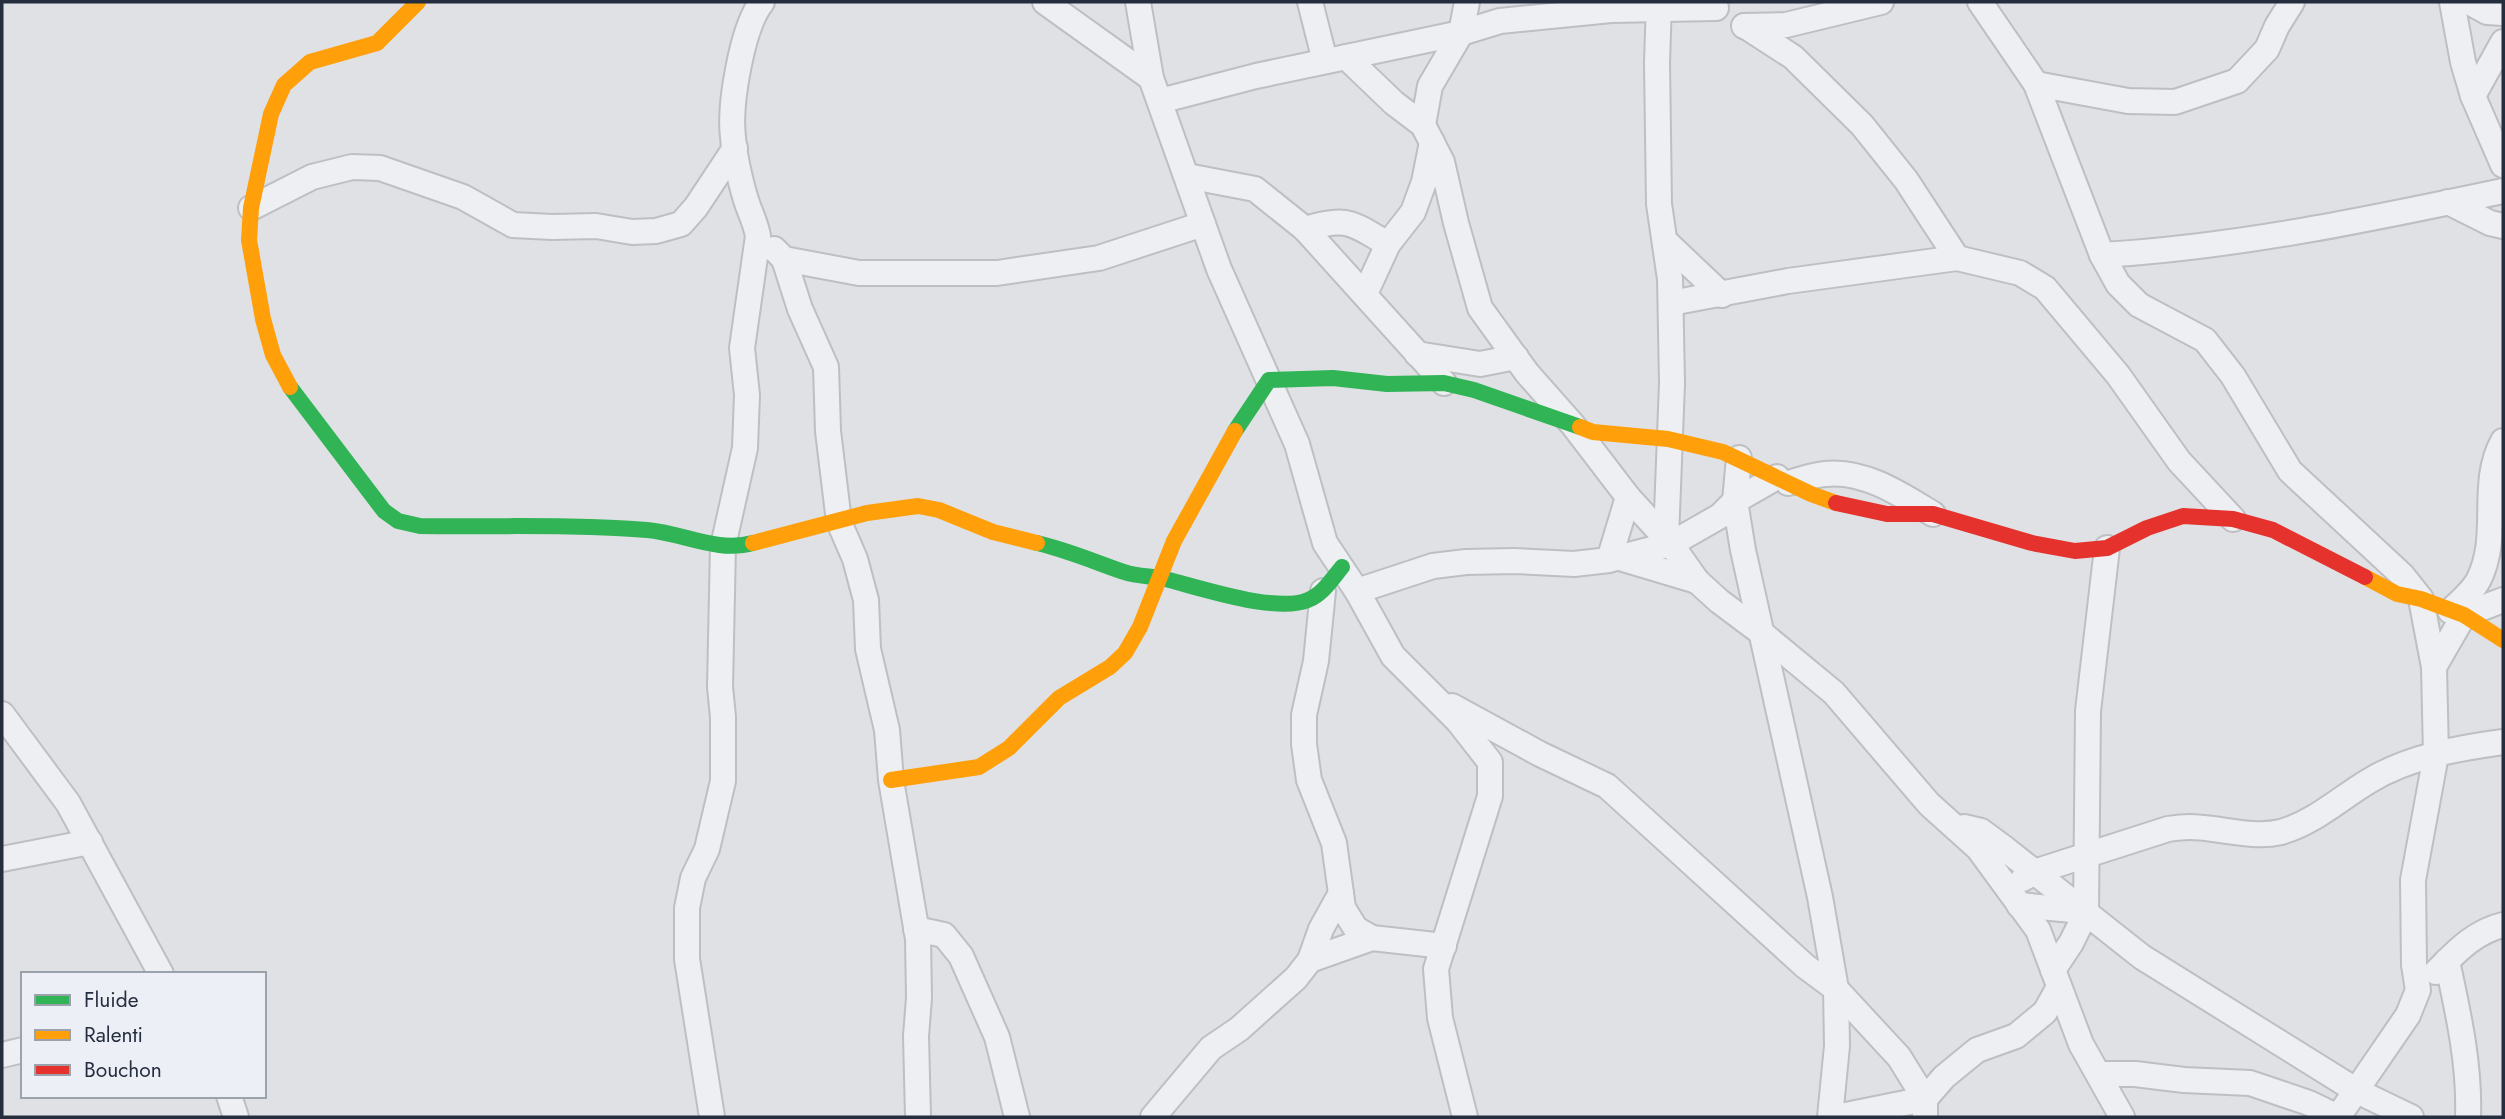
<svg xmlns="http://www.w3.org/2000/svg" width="2505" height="1119" viewBox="0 0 2505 1119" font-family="Jost,sans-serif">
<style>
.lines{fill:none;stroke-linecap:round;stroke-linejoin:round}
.street-casing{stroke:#bdbfc3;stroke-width:28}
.street{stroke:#eeeff2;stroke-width:24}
.fast{stroke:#30b455;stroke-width:16}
.slow{stroke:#ff9f0a;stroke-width:16}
.jam{stroke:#e5322d;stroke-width:16}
</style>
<rect width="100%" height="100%" fill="#dfe1e5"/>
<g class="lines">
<defs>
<g id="street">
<polyline points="1045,2 1151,78"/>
<polyline points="1138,2 1151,78 1219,269 1297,444 1325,543 1357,591 1393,656 1458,721 1490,762 1490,796 1436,969 1440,1018 1465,1117"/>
<polyline points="1310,2 1325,61"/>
<polyline points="1659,2 1657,63 1659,204 1670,279 1672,383 1666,539"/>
<polyline points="1980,2 2036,84 2102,255 2118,284 2139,305 2205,340 2233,376 2290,471 2402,575 2421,599 2434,667 2436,755 2413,880 2414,965 2418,990 2408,1015 2338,1117"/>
<polyline points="2452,2 2463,62 2473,96 2503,165"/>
<polyline points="2469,2 2487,12 2503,13"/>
<polyline points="1744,26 1786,25 1881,2"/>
<polyline points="1745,26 1793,57 1862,125 1906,180 1957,258"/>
<polyline points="1346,57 1394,103 1423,125 1442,162 1456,223 1480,308 1527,373 1573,425 1628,497 1671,544 1697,581 1719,601 1759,631 1834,693 1929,804 1978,848 2038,930 2081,1044 2122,1117"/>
<polyline points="2036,84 2128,101 2175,102 2237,81 2267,49 2277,26 2292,2"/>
<polyline points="2473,96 2503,42"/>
<polyline points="1160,101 1256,76 1461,33 1500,21 1611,10 1716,8"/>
<polyline points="1423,125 1430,86 1461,33 1467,2"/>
<polyline points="1187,176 1255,189 1305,229 1444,383"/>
<polyline points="2448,202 2490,223 2503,226"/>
<polyline points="251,208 312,177 352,167 380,168 463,197 513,225 552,227 596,226 632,232 656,231 681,224 696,207 735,148"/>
<path d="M1305,229C1348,216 1351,223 1388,244"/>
<polyline points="1665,241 1722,295"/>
<polyline points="774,249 784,259 859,273 997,273 1099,258 1203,224"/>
<path d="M2102,255C2237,247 2371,219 2503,191"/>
<polyline points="784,259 800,309 826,367 828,431 839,522 855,559 866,600 868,649 887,730 891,780 918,939 919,998 916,1036 918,1117"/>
<polyline points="1365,294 1388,244 1413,212 1424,182 1432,142"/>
<polyline points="1671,303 1788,281 1957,258 2020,273 2045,288 2118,375 2179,461 2233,519"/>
<polyline points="1417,354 1480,364 1516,357"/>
<polyline points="1739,458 1735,501 1743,550 1820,897 1836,989 1837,1046 1830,1117"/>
<path d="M1788,483C1800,480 1813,475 1825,474C1863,469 1902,495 1933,514"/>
<polyline points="1620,558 1697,581"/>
<polyline points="1609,560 1628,497"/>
<polyline points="1323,591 1316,661 1304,715 1304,744 1309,780 1334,843 1343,908 1356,929 1372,938 1444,946"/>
<polyline points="1357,591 1433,566 1466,562 1514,561 1574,564 1609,560 1671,544 1720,516 1735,501 1777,477"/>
<path d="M2450,611C2460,602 2473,591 2479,579C2501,534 2479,484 2503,441"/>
<polyline points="2434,667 2464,615 2503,600"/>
<polyline points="1452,706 1540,754 1607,786 1805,966 1836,989 1899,1057 1925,1099 1925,1117"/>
<polyline points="2,714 68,803 161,974"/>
<polyline points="1964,827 1981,831 2004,848 2142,957 2357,1091 2411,1117"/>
<polyline points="2,859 90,842"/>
<path d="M2023,879L2034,872L2168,829C2175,828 2182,827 2189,827C2219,827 2251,839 2281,832C2315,822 2339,799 2369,781C2408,757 2458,748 2503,742"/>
<polyline points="2019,905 2082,911"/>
<polyline points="916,929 944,935 961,956 997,1037 1017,1117"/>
<polyline points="1310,960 1372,938"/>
<path d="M2447,961C2458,1012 2470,1065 2468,1117"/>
<polyline points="2053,970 2071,943 2086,913 2088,711 2107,548"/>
<path d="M2436,972C2456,952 2474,932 2503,925"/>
<polyline points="2,1055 23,1050"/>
<polyline points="2100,1074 2135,1074 2184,1080 2250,1083 2309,1103 2338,1117"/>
<polyline points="229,1096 236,1117"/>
<path d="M712,1117L687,959V908L693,878L707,849L723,781V717L720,687L723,546L745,448L747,395L742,348L758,236C756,225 752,216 748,206C742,189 734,155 733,137C729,105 742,27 762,2"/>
<polyline points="1153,1117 1211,1048 1239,1029 1296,978 1310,960 1321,929 1341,893"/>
<polyline points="1836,1117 1925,1099 1944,1077 1977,1050 2016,1036 2045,1012 2059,987"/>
</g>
</defs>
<!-- street casing -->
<use href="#street" class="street-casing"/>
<!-- street -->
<use href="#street" class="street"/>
<!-- fast -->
<g class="fast">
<path d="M290,387L384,511L398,521L420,526C495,527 573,524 647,530C683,533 717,553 753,543"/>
<polyline points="1235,431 1269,380 1333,378 1387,384 1444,383 1474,390 1580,427"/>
<path d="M1037,543C1067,550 1095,562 1124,572C1136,576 1149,576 1161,578C1196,586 1275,614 1308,600C1323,594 1332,579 1342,567"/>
</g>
<!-- slow -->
<g class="slow">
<polyline points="290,387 273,355 263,319 249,240 251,208 271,114 284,85 310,62 377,43 418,2"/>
<polyline points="1580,427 1593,432 1668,439 1723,452 1811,494 1836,503"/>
<polyline points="753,543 867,513 918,506 939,510 993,532 1037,543"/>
<polyline points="2365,577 2397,594 2421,599 2464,615 2503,640"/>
<polyline points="891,780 979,767 1009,748 1059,698 1110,667 1125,653 1140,627 1174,541 1235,431"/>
</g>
<!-- jam -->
<polyline class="jam" points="1836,503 1887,514 1933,514 2032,543 2075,551 2107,548 2147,528 2183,516 2233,519 2273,530 2365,577"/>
</g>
<!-- border -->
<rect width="2505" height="1119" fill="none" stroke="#252e3f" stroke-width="7"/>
<!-- legend -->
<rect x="21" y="972" width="245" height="126" fill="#eceff5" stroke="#9ca2ac" stroke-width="2"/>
<rect x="35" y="995" width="35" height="10" fill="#30b455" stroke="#9ca2ac" stroke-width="2"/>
<text x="84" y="1007" font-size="21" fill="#252e3f">Fluide</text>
<rect x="35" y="1030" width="35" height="10" fill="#ff9f0a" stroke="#9ca2ac" stroke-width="2"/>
<text x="84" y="1042" font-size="21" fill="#252e3f">Ralenti</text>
<rect x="35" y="1065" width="35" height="10" fill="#e5322d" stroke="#9ca2ac" stroke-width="2"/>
<text x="84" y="1077" font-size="21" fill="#252e3f">Bouchon</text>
</svg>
